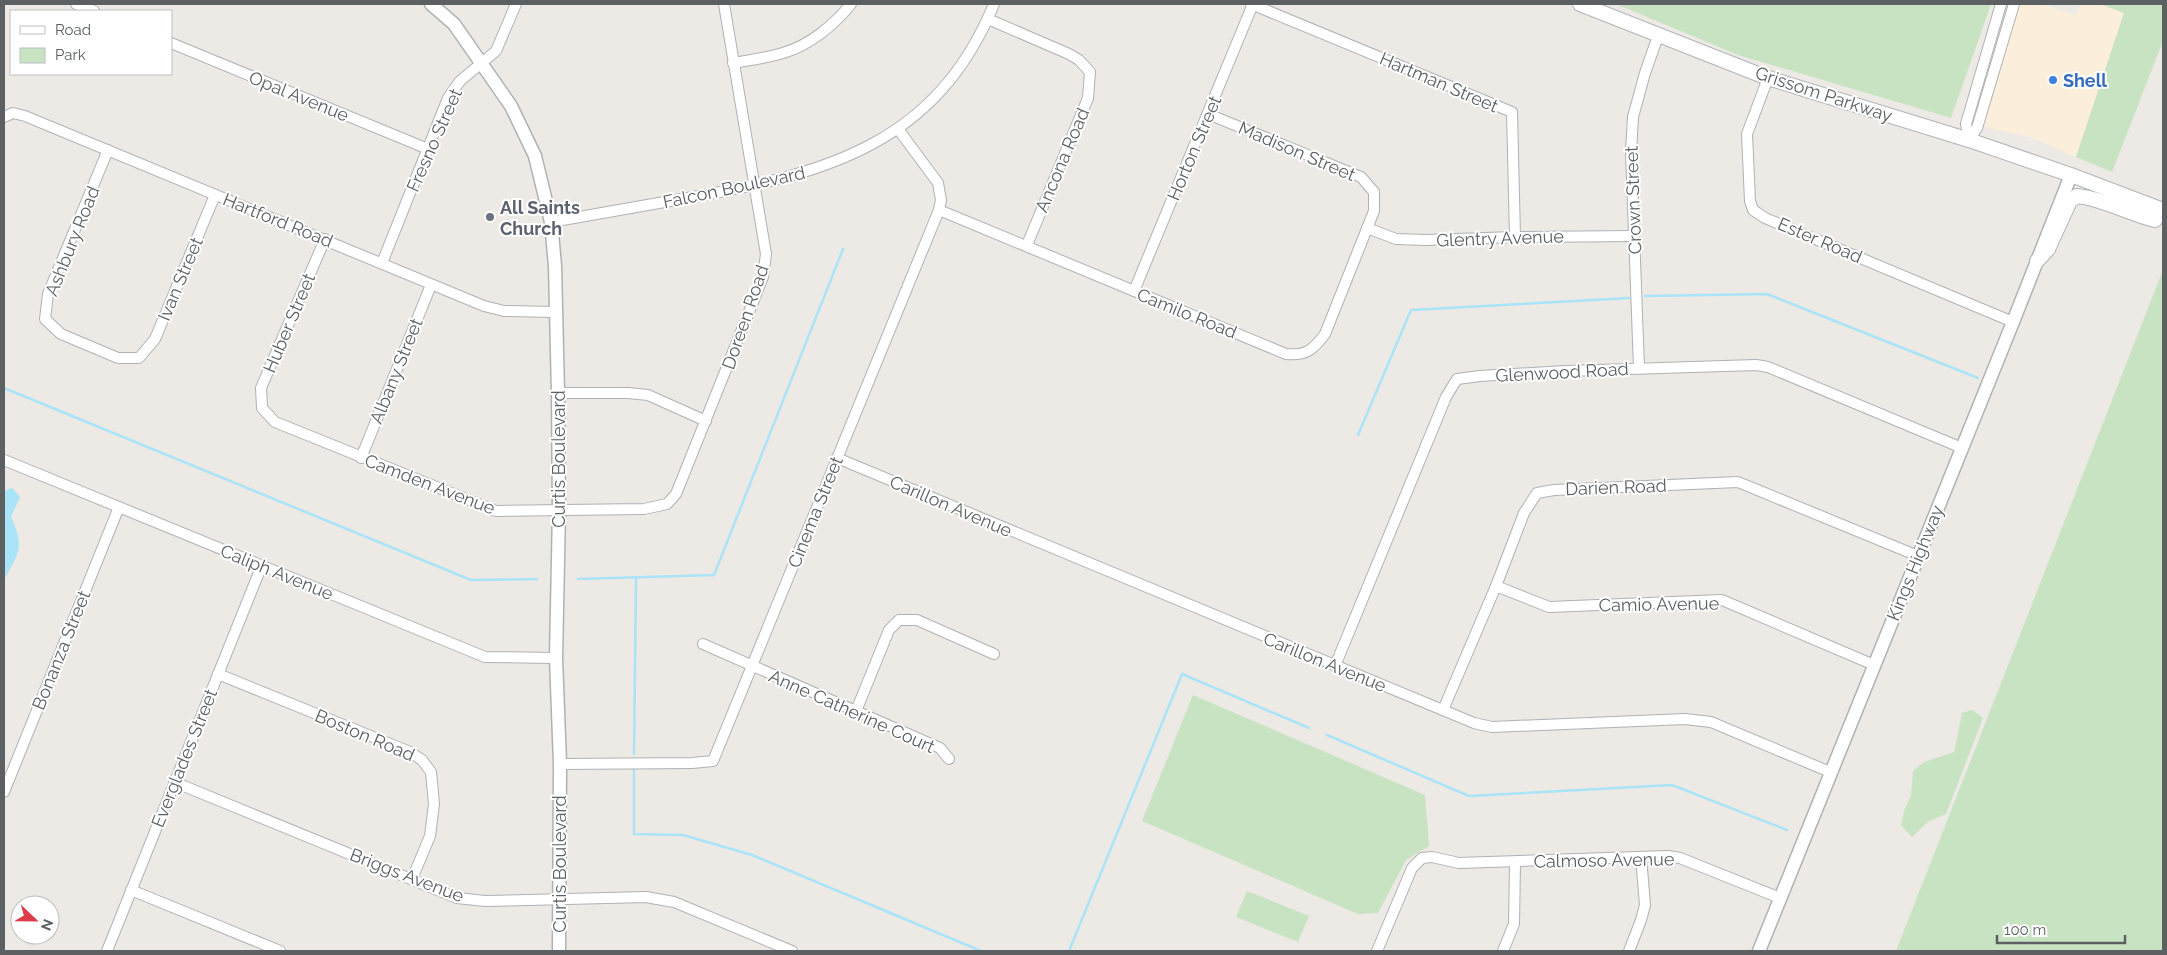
<svg xmlns="http://www.w3.org/2000/svg" width="2167" height="955" viewBox="0 0 2167 955" font-family="Raleway,sans-serif">
<style>
.commercial{fill:#fbeedb}
.green{fill:#c8e3c2}
.water{fill:#a9e4f8}
.lines{fill:none;stroke-linecap:round;stroke-linejoin:round}
.stream{stroke:#a9e4f8;stroke-width:2.5}
.minor-casing{stroke:#afb2b5;stroke-width:12}
.tertiary-casing{stroke:#afb2b5;stroke-width:15}
.secondary-casing{stroke:#b0b4b8;stroke-width:16}
.minor{stroke:#fff;stroke-width:10}
.tertiary{stroke:#fff;stroke-width:12}
.secondary{stroke:#fff;stroke-width:14}
.shop-dot{fill:#3f7fe0;stroke:#fff;stroke-width:2}
.worship-dot{fill:#6b7280;stroke:#fff;stroke-width:2}
.labels{text-anchor:middle;dominant-baseline:central;stroke-width:4;stroke-linejoin:round;paint-order:stroke}
.shop-label{font-size:18px;font-weight:bold;fill:#366cbe;stroke:#fff;text-anchor:start}
.street-label{font-size:18px;fill:#5c6063;stroke:#fff}
.worship-label{font-size:18px;font-weight:bold;fill:#5b616d;stroke:#fff;text-anchor:start}
</style>
<rect width="100%" height="100%" fill="#ede9e4"/>
<!-- commercial -->
<polygon class="commercial" points="2019,4 2042,4 2076,15 2081,4 2100,4 2124,12 2076,157 2033,138 1982,126"/>
<!-- green -->
<g class="green">
<polygon points="1616,4 1991,4 1951,118 1738,55"/>
<polygon points="2100,4 2163,4 2163,41 2112,172 2076,157 2124,13"/>
<polygon points="2163,270 2163,951 1896,951"/>
<polygon points="1193,695 1425,795 1429,846 1406,860 1378,913 1358,914 1142,821"/>
<polygon points="1972,710 1983,718 1946,814 1929,821 1912,837 1901,825 1905,808 1911,796 1913,771 1924,762 1954,752 1962,713"/>
<polygon points="1247,891 1309,916 1298,942 1236,917"/>
</g>
<!-- water -->
<path class="water" d="M12,488L20,497L11,517C25,548 19,552 4,580V491Z"/>
<g class="lines">
<!-- stream -->
<g class="stream">
<polyline points="1645,296 1767,294 1978,378"/>
<polyline points="4,388 471,580 537,579"/>
<polyline points="1358,435 1411,310 1629,298"/>
<polyline points="578,579 714,575 843,249"/>
<polyline points="1327,735 1469,796 1672,785 1787,830"/>
<polyline points="634,754 636,578"/>
<polyline points="634,769 634,834 683,835 752,855 981,951"/>
<polyline points="1069,951 1182,674 1309,728"/>
</g>
<defs>
<g id="minor">
<polyline points="76,4 94,11"/>
<polyline points="1251,4 1512,112 1515,237"/>
<polyline points="988,19 1069,54 1079,60 1090,72 1088,98 1027,245"/>
<polyline points="171,43 428,149"/>
<path d="M733,63C749,60 767,58 783,53C810,45 834,25 851,4"/>
<polyline points="1768,78 1747,134 1750,201 1753,210 1765,218 2013,322"/>
<polyline points="4,117 13,113 25,116 484,306 504,311 556,312"/>
<polyline points="1969,140 1977,128 2014,4"/>
<polyline points="1969,140 1966,124 2001,4"/>
<polyline points="108,150 48,294 45,319 61,334 118,358 139,358 155,339 215,195"/>
<path d="M939,210L1286,354C1306,356 1313,350 1325,334L1374,211V192L1361,177L1208,114"/>
<path d="M551,222C598,214 645,205 693,197C828,173 937,143 994,4"/>
<polyline points="1367,228 1396,239 1425,240 1515,237 1634,236"/>
<polyline points="325,239 261,388 262,408 275,422 496,511 644,509 667,504 676,494 763,277 766,254 724,4"/>
<polyline points="382,263 448,98 460,81 496,51 516,4"/>
<polyline points="1134,291 1253,4"/>
<polyline points="1639,368 1631,152 1633,117 1645,73 1658,36"/>
<polyline points="558,393 628,393 648,395 706,421"/>
<polyline points="361,458 431,285"/>
<polyline points="837,458 1474,723 1492,727 1685,719 1711,722 1830,772"/>
<polyline points="4,460 485,657 556,658"/>
<polyline points="1496,586 1549,607 1722,600 1874,665"/>
<polyline points="703,644 940,748 949,759"/>
<polyline points="1335,666 1446,397 1457,379 1480,376 1566,371 1756,365 1768,367 1962,448"/>
<polyline points="218,674 410,752 422,760 431,772 434,804 430,836 412,879"/>
<polyline points="1443,710 1496,586 1524,513 1537,493 1554,490 1738,482 1918,556"/>
<polyline points="856,711 889,630 899,620 917,620 994,654"/>
<polyline points="560,764 692,763 713,761 939,210 941,200 938,183 898,129"/>
<polyline points="174,782 457,898 485,901 646,897 674,902 792,951"/>
<polyline points="4,792 119,507"/>
<polyline points="131,890 280,951"/>
<polyline points="107,951 262,565"/>
<polyline points="1377,951 1412,868 1422,858 1432,857 1459,863 1668,856 1680,858 1780,898"/>
<polyline points="1503,951 1514,924 1515,862"/>
<polyline points="1629,951 1641,920 1645,905 1641,857"/>
</g>
<g id="tertiary">
<polyline points="431,4 454,24 511,106 535,156 551,222 555,266 558,393 559,510 556,658 560,764 559,951"/>
<polyline points="1759,951 2013,322 2071,175"/>
</g>
<g id="secondary">
<polyline points="1580,4 1768,78 1969,140 2071,175 2163,210"/>
<path d="M2037,261L2048,249L2070,201L2077,196C2101,198 2130,214 2155,220"/>
</g>
</defs>
<!-- minor casing -->
<use href="#minor" class="minor-casing"/>
<!-- tertiary casing -->
<use href="#tertiary" class="tertiary-casing"/>
<!-- secondary casing -->
<use href="#secondary" class="secondary-casing"/>
<!-- minor -->
<use href="#minor" class="minor"/>
<!-- tertiary -->
<use href="#tertiary" class="tertiary"/>
<!-- secondary -->
<use href="#secondary" class="secondary"/>
</g>
<!-- markers -->
<circle class="shop-dot" cx="2053" cy="80" r="5"/>
<circle class="worship-dot" cx="490" cy="217" r="5"/>
<g class="labels">
<!-- shop labels -->
<g class="shop-label">
<text x="2063" y="80">Shell</text>
</g>
<!-- street labels -->
<g class="street-label">
<text transform="translate(1439 82) rotate(23)">Hartman Street</text>
<text transform="translate(1824 94) rotate(18)">Grissom Parkway</text>
<text transform="translate(299 96) rotate(22)">Opal Avenue</text>
<text transform="translate(434 140) rotate(-66)">Fresno Street</text>
<text transform="translate(1194 148) rotate(-67)">Horton Street</text>
<text transform="translate(1297 151) rotate(23)">Madison Street</text>
<text transform="translate(1062 160) rotate(-67)">Ancona Road</text>
<text transform="translate(734 187) rotate(-12)">Falcon Boulevard</text>
<text transform="translate(1633 200) rotate(-92)">Crown Street</text>
<text transform="translate(278 220) rotate(22)">Hartford Road</text>
<text transform="translate(1500 238) rotate(-2)">Glentry Avenue</text>
<text transform="translate(1820 240) rotate(23)">Ester Road</text>
<text transform="translate(72 241) rotate(-68)">Ashbury Road</text>
<text transform="translate(180 279) rotate(-67)">Ivan Street</text>
<text transform="translate(1187 313) rotate(22)">Camilo Road</text>
<text transform="translate(745 317) rotate(-71)">Doreen Road</text>
<text transform="translate(289 323) rotate(-67)">Huber Street</text>
<text transform="translate(396 371) rotate(-68)">Albany Street</text>
<text transform="translate(1562 372) rotate(-3)">Glenwood Road</text>
<text transform="translate(558 459) rotate(-90)">Curtis Boulevard</text>
<text transform="translate(430 484) rotate(21)">Camden Avenue</text>
<text transform="translate(1616 487) rotate(-2)">Darien Road</text>
<text transform="translate(951 506) rotate(23)">Carillon Avenue</text>
<text transform="translate(815 512) rotate(-68)">Cinema Street</text>
<text transform="translate(1915 563) rotate(-68)">Kings Highway</text>
<text transform="translate(277 572) rotate(22)">Caliph Avenue</text>
<text transform="translate(1659 604) rotate(-1)">Camio Avenue</text>
<text transform="translate(61 650) rotate(-68)">Bonanza Street</text>
<text transform="translate(1325 662) rotate(22)">Carillon Avenue</text>
<text transform="translate(852 711) rotate(24)">Anne Catherine Court</text>
<text transform="translate(365 735) rotate(23)">Boston Road</text>
<text transform="translate(184 758) rotate(-68)">Everglades Street</text>
<text transform="translate(1604 860) rotate(-1)">Calmoso Avenue</text>
<text transform="translate(559 864) rotate(-90)">Curtis Boulevard</text>
<text transform="translate(407 875) rotate(21)">Briggs Avenue</text>
</g>
<!-- worship labels -->
<g class="worship-label">
<text x="500" y="207">All Saints<tspan x="500" dy="21">Church</tspan></text>
</g>
</g>
<!-- border -->
<rect width="2167" height="955" fill="none" stroke="#5c6063" stroke-width="10"/>
<!-- legend -->
<rect x="10" y="10" width="162" height="65" fill="#ffffff" stroke="#bebfc1"/>
<rect x="20" y="26" width="25" height="8" fill="#ffffff" stroke="#bebfc1"/>
<text x="55" y="35" font-size="15" fill="#5c6063">Road</text>
<rect x="20" y="48" width="25" height="15" fill="#c8e3c2" stroke="#bebfc1"/>
<text x="55" y="60" font-size="15" fill="#5c6063">Park</text>
<!-- north arrow -->
<g transform="translate(35 920) rotate(112)"><circle r="24" fill="#ffffff" stroke="#bebfc1"/>
<path d="M0-4L9 19L0 12L-9 19Z" fill="#dc3b4b"/>
<text y="-8" font-size="14" font-weight="bold" text-anchor="middle" fill="#5c6063">N</text>
</g>
<!-- scale -->
<path d="M1997 935v8h128v-8" fill="none" stroke="#5c6063" stroke-width="2.5"/>
<text x="2004" y="935" font-size="15" fill="#5c6063" stroke="#ffffff" stroke-width="4" paint-order="stroke">100 m</text>
</svg>
